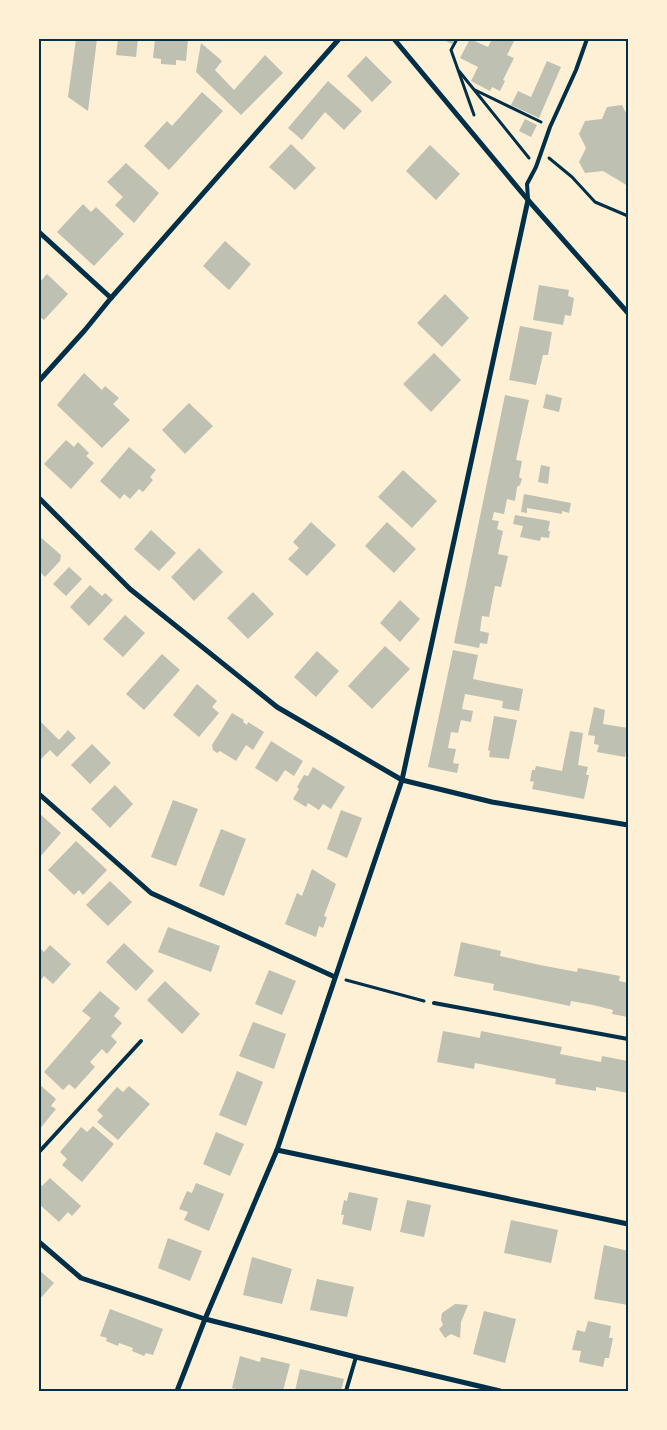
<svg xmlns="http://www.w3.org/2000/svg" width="667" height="1430" viewBox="0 0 667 1430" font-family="'Fira Sans',sans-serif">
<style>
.building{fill:#bec0b2}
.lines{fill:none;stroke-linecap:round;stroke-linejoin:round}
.path{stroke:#003049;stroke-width:3}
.service{stroke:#003049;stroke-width:4}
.minor{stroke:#003049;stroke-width:5}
.neatline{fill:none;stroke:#003049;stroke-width:2}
</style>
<rect width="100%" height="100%" fill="#fdf0d5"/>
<!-- building -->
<g class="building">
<polygon points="76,39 97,39 88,111 68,97"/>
<polygon points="118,39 138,39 136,57 116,55"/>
<polygon points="155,39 188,39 186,61 176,60 176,65 161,64 161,59 153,58"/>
<polygon points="441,39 455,39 452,44"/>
<polygon points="470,39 488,47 492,39 515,39 507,55 514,58 503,80 505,81 500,91 492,87 490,91 471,81 478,67 460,58"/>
<polygon points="201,43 222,61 215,70 234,90 265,55 283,73 241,115 196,72"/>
<polygon points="366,56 392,82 372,102 347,76"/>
<polygon points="547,61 561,67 539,118 511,105 518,91 531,97"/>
<polygon points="328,81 362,111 344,130 325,112 302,140 288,128"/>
<polygon points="202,92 223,111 169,170 144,146 167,121 172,126"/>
<polygon points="622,105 628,117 628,186 603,171 585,173 579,162 586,148 579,134 585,121 602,119 607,107"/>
<polygon points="525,119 537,125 531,137 519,131"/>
<polygon points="291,144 316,168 295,190 269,167"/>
<polygon points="430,145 460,174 436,200 406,171"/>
<polygon points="126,163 159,193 134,223 115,205 123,197 107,182"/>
<polygon points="83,204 91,212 96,207 124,234 94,266 57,232"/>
<polygon points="225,241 251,264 229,290 203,266"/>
<polygon points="47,274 68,294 44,320 39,316 39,283"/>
<polygon points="539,285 569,290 568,296 574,298 571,316 565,315 563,325 533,320"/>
<polygon points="445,294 469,318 442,347 417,323"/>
<polygon points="520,326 552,332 548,355 543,355 536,385 509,380"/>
<polygon points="434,353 461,380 431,412 403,384"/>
<polygon points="84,373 102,390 105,386 119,398 113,404 130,420 102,448 57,405"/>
<polygon points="546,394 562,398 559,412 543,408"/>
<polygon points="505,395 529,400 516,460 522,461 519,477 522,479 520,485 517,487 515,501 507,499 504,514 494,512 492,520 499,521 497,529 503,531 498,554 508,556 501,587 495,586 489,617 482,616 480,631 489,633 487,644 480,643 479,648 454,643"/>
<polygon points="189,403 213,426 185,454 162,430"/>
<polygon points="66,440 74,447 78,442 89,453 86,456 94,463 71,489 44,464"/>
<polygon points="129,447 156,470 150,477 153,480 143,492 139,489 130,499 124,494 120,499 100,481"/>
<polygon points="541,465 550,467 548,484 538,482"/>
<polygon points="403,470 437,501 412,528 378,497"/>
<polygon points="524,494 571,503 569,513 562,511 562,514 527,508 527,513 521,512"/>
<polygon points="515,515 550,521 548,531 550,531 549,538 541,537 540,541 520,537 523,526 513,524"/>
<polygon points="311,522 336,545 307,576 288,559 299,548 293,542"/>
<polygon points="387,522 416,549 394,573 365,546"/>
<polygon points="151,530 176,553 159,571 134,549"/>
<polygon points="39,536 61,555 60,561 45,577 39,571"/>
<polygon points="199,548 223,572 194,601 171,577"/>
<polygon points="69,567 82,579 66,596 53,584"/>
<polygon points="90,585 102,596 105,593 113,600 89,626 70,607"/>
<polygon points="253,592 274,614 248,639 227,618"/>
<polygon points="400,600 420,619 400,642 380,623"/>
<polygon points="125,615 145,633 123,657 103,639"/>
<polygon points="385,646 410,669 372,709 348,686"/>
<polygon points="453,650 478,655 473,679 523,689 519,711 502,708 503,701 465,694 462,709 473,711 471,722 461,720 458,733 451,732 448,748 456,749 453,763 459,764 457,773 428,767"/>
<polygon points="317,651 339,671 316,697 294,677"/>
<polygon points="162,654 180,670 144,710 126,694"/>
<polygon points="197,684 217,701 212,707 219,713 199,737 173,715"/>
<polygon points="594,707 605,710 603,724 628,728 628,739 625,757 597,752 599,745 594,744 595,736 588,735"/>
<polygon points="232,713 244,720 243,722 247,725 248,722 264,732 253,750 246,745 236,761 220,751 217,753 213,750 212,745"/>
<polygon points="494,716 517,720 509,759 489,757 490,751 488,750"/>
<polygon points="39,720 59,740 68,730 76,738 57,757 50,750 40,760 39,759"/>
<polygon points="570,731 583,733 578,765 588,767 586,775 589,775 584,799 532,789 534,782 530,781 532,770 535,770 536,766 562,771"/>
<polygon points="271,741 303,761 294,776 285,770 277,782 255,768"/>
<polygon points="92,744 111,763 90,784 71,765"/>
<polygon points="313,767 345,787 331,809 323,804 319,810 308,803 306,807 293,799 299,789 297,787 304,775 308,776"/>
<polygon points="115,785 133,804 110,828 91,809"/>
<polygon points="173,800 198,809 176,866 151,857"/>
<polygon points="341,810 362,818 347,858 327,849"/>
<polygon points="39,813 61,833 39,858"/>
<polygon points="221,829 246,839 224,896 199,886"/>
<polygon points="76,841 107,870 83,895 79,890 74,895 48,870"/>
<polygon points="312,869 336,884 324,916 327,917 323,928 319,926 316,937 285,924 297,893 302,896"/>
<polygon points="110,881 132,902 108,926 86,905"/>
<polygon points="168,927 220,946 211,972 158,952"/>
<polygon points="461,942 501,951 500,956 540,965 577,972 578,968 620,976 619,981 628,983 628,1017 612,1014 613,1010 593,1005 571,1001 570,1006 493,990 494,984 454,976"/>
<polygon points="124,943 154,971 136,991 106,962"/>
<polygon points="50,945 71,964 53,984 44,976 39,982 39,947 44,952"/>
<polygon points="269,970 296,981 282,1015 255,1004"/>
<polygon points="165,981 200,1014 182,1034 147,1000"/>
<polygon points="100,991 120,1008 114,1016 122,1023 111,1036 117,1042 107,1054 102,1049 90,1062 95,1067 75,1089 69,1084 63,1090 44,1072 91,1018 82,1011"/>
<polygon points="253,1022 286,1034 274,1069 239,1056"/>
<polygon points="443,1031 480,1038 481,1031 562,1047 560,1054 601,1062 602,1056 628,1061 628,1093 596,1087 596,1091 555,1084 556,1079 475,1063 474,1069 437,1062"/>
<polygon points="237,1071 263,1082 246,1126 219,1115"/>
<polygon points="39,1084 56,1099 51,1106 56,1109 39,1130"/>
<polygon points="129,1086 150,1104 118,1140 97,1122 103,1116 97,1110 117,1087 123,1092"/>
<polygon points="93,1126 114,1144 82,1182 62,1165 67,1159 60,1152 81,1127 87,1132"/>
<polygon points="216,1132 244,1144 230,1176 203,1164"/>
<polygon points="50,1178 81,1206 72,1216 68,1212 59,1222 39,1204 39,1183 42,1186"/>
<polygon points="196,1183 224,1194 209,1231 184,1220 188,1212 179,1209 187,1191 192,1193"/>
<polygon points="349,1192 378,1198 371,1231 342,1224 344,1215 341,1215 344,1200 347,1201"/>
<polygon points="407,1200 431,1205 424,1237 400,1232"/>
<polygon points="511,1220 558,1230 551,1263 504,1253"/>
<polygon points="168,1238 202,1251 190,1281 158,1268"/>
<polygon points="604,1245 628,1251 628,1305 594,1299"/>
<polygon points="252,1257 292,1269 282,1304 243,1295"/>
<polygon points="39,1270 54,1283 39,1300"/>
<polygon points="317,1279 354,1287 347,1317 310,1310"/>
<polygon points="455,1304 468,1305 461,1322 460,1338 451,1334 445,1338 439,1329 443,1325 441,1320 442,1313"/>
<polygon points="110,1309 163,1329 153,1355 146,1353 144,1356 132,1351 133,1348 119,1343 118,1346 106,1341 107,1338 100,1336"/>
<polygon points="484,1311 516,1319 505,1363 473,1354"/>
<polygon points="588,1321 611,1326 609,1338 613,1338 609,1358 605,1358 603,1367 579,1362 581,1351 572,1350 577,1330 585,1332"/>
<polygon points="240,1356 260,1362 261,1357 290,1364 283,1391 244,1391 232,1388"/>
<polygon points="300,1369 344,1379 341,1391 295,1391"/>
</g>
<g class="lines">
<!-- path -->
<g class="path">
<polyline points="457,39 451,50 474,115"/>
<polyline points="459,71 529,158"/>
<polyline points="475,90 541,122"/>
<polyline points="549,158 572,177 595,202 628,216"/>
<polyline points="346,980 424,1001"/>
</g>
<!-- service -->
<g class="service">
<polyline points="528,199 527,184 536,167 550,127 576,70 587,39"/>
<polyline points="434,1003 628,1039"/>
<polyline points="39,1152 141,1041"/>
<polyline points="346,1391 356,1357"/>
</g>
<!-- minor -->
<g class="minor">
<polyline points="394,39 528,200 628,313"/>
<polyline points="39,232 111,298"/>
<polyline points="39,381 85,330 111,298 339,39"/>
<polyline points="39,498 130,589 277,707 402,780 492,802 628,825"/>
<polyline points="39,794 151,893 335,977"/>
<polyline points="277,1150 628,1224"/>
<polyline points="39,1242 81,1278 205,1319 356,1357 500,1391"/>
<polyline points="177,1391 205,1319 277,1150 402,780 528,200"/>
</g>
</g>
<!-- border -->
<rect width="667" height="1430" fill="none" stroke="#fdf0d5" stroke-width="80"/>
<rect x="40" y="40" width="587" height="1350" class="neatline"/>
</svg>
